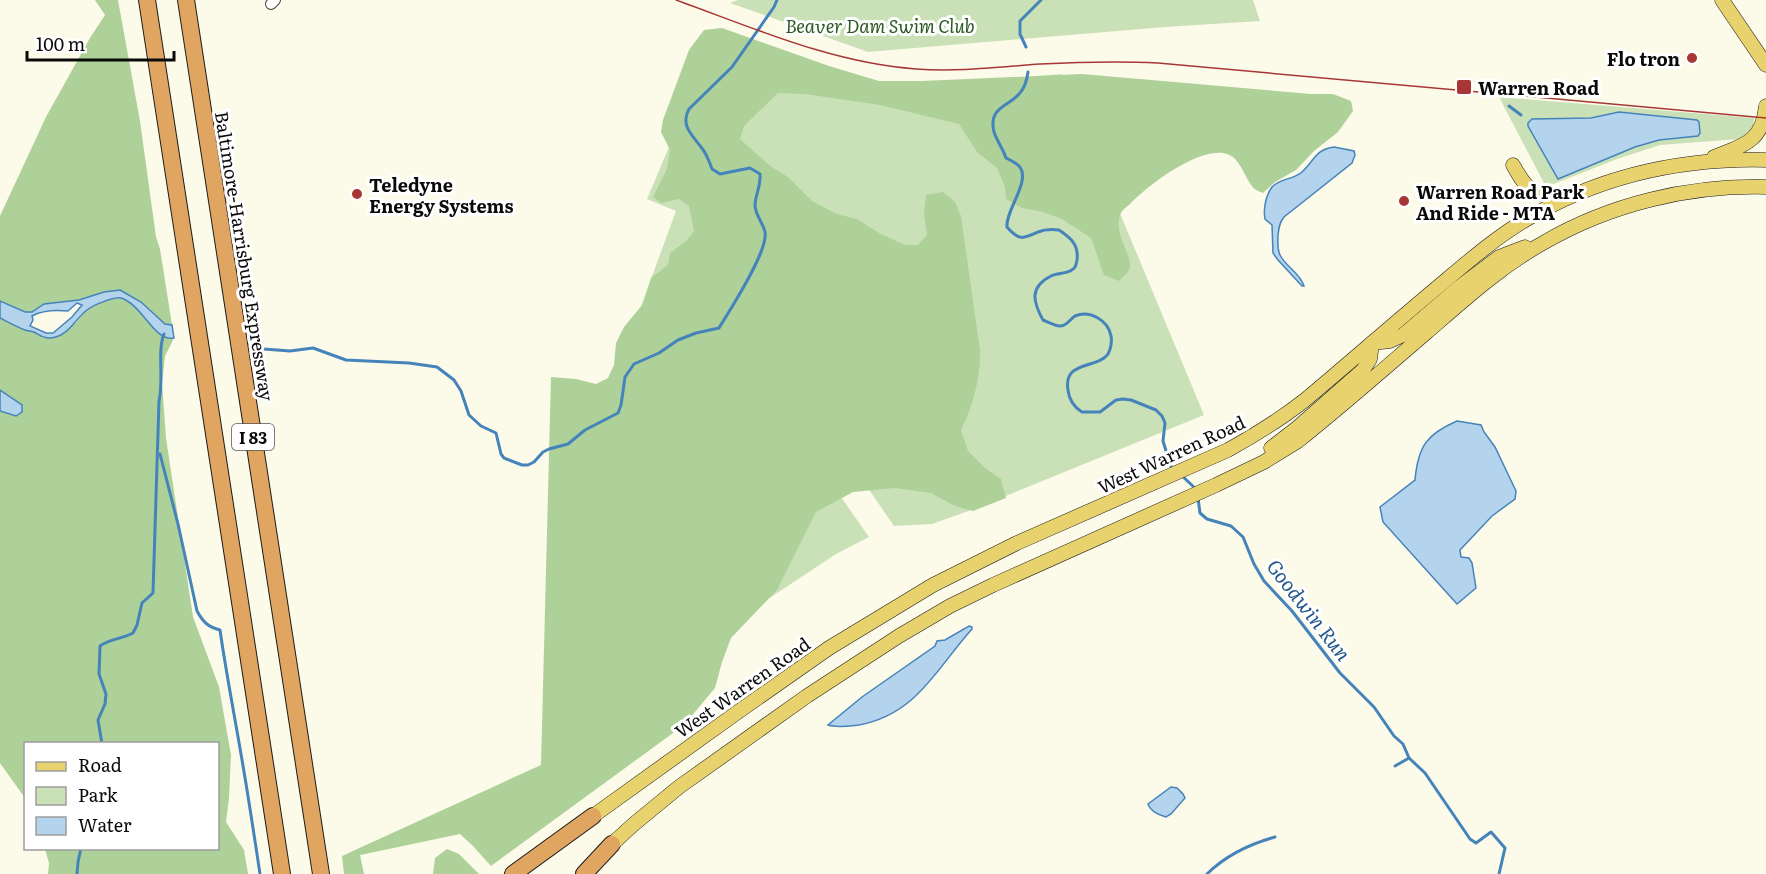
<svg xmlns="http://www.w3.org/2000/svg" width="1766" height="874" viewBox="0 0 1766 874" font-family="Literata,serif">
<style>
.green{fill:#cae1b8}
.forest{fill:#aed099}
.water{fill:#b4d4ed;stroke:#4583bb;stroke-width:1.5;fill-rule:evenodd}
.lines{fill:none;stroke-linecap:round;stroke-linejoin:round}
.stream{stroke:#4583bb;stroke-width:3}
.minor-casing{stroke:#3d3d3d;stroke-width:12}
.major-casing{stroke:#1b1b1b;stroke-width:15}
.highway-casing{stroke:#1b1b1b;stroke-width:18}
.minor{stroke:#fff;stroke-width:10}
.major{stroke:#e7d26e;stroke-width:14}
.highway{stroke:#e1a562;stroke-width:16}
.tram{stroke:#a73734;stroke-width:1.5}
.poi-dot{fill:#a73734;stroke:#fff;stroke-width:2}
.labels{text-anchor:middle;dominant-baseline:central;stroke-width:6;stroke-linejoin:round;paint-order:stroke}
.shield{fill:#fff;stroke:#545454;stroke-width:1.5}
.shield-label{font-size:16px;font-weight:bold;fill:#0a0a0a}
.park-label{font-size:18px;font-style:italic;fill:#2b5823;stroke:#fff}
.poi-label{font-size:18px;font-weight:bold;fill:#0a0a0a;stroke:#fff;text-anchor:start}
.street-label{font-size:18px;fill:#0a0a0a;stroke:#fff}
.water-label{font-size:20px;font-style:italic;fill:#24578a;stroke:#fff}
</style>
<rect width="100%" height="100%" fill="#fcfae9"/>
<!-- green -->
<g class="green">
<polygon points="738,0 1253,0 1260,21 1165,27 868,52 730,3"/>
<polygon points="718,31 887,88 1062,74 1204,415 974,509 932,524 894,526 850,462 841,497 869,537 836,554 703,642 602,412 676,211 647,199"/>
<polygon points="1499,97 1754,118 1753,128 1740,139 1660,145 1617,159 1546,187"/>
</g>
<!-- forest -->
<g class="forest">
<polygon points="95,0 118,0 140,121 156,237 160,249 172,325 165,324 157,319 141,302 110,291 79,300 44,304 32,312 24,312 0,301 0,216 46,117 90,38 105,15"/>
<path d="M722,28L829,66L879,81H922L1082,74L1311,94H1333L1351,101L1353,111L1338,132L1314,151L1296,170L1275,182L1263,193C1259,191 1254,190 1252,186C1244,176 1240,158 1227,154C1201,145 1148,185 1131,203C1128,206 1123,209 1121,213C1111,233 1135,257 1129,270C1127,274 1122,278 1119,281L1104,275L1091,238L1062,219L1043,212L1022,208L1006,199L1005,187L997,168L977,152L959,124L880,105L805,94L778,93L744,126L740,139L770,166L788,177L812,201L837,214L857,219L879,233L905,245H918L927,235L924,214L926,195L943,192L955,202L961,216L980,350C981,377 973,406 961,430L968,451L985,468L1001,479L1006,498L973,511L955,506L931,493L895,488L853,492L816,512L777,590L731,638L722,662L715,688L684,725L491,866L473,846L460,834L360,855L364,874H344L342,856L541,765L551,377L576,379L596,384L608,378L614,365L616,343L624,327L643,304L651,278L668,265L670,253L686,241L694,231L689,206L679,199L661,203L653,197L667,169L670,150L661,132L663,120L689,50L704,30Z"/>
<path d="M117,298C133,300 140,313 150,324C155,329 162,334 169,339L174,338L165,356L162,383L166,438L193,617L219,687L231,755L229,798L226,822L244,850L248,874H48L49,863L45,849L218,848V744H26L25,798L0,763V318L23,329L35,332L43,338L76,323L85,311L96,304Z"/>
<polygon points="447,849 459,854 479,874 433,874 435,858"/>
</g>
<!-- water -->
<g class="water">
<polygon points="1619,112 1697,120 1699,122 1700,133 1698,136 1659,140 1635,147 1558,179 1528,126 1528,123 1532,119 1591,118"/>
<path d="M1334,147L1354,151L1355,155L1352,163L1284,217C1279,223 1279,228 1278,235C1278,242 1277,249 1280,255C1286,267 1300,273 1304,286H1302L1278,260L1273,253L1272,225L1265,219C1263,209 1266,195 1272,187C1280,178 1293,180 1302,172C1314,161 1316,149 1334,147Z"/>
<path d="M120,290L141,302L165,324L172,325L174,338C154,342 143,305 121,298C117,297 112,299 108,300C100,303 93,305 87,310C75,319 69,336 51,338C43,339 40,335 34,332C31,331 28,331 25,330C17,327 8,322 0,318V301L25,312H32L44,304L79,300L104,292ZM77,303L82,305L72,317L53,333H46L30,326L33,320L32,316C43,310 56,310 68,311Z"/>
<polygon points="0,390 22,405 22,412 16,416 0,411"/>
<path d="M1457,421L1481,425L1484,432L1495,447L1516,491L1515,499L1492,516L1460,550L1461,557L1469,558L1472,563L1476,588L1457,604L1383,522L1380,507L1415,480C1418,446 1427,434 1457,421Z"/>
<path d="M969,626L972,627V629C936,669 917,714 859,725C849,726 837,728 828,725L862,697L935,646L937,641L945,640Z"/>
<path d="M1171,787L1177,788L1183,794L1185,798L1171,814L1166,817C1159,815 1150,811 1148,804Z"/>
</g>
<g class="lines">
<!-- stream -->
<g class="stream">
<polyline points="1026,47 1020,34 1020,21 1041,0"/>
<path d="M1028,72C1027,80 1024,89 1019,94C1008,107 988,107 994,132C997,141 1003,149 1006,158C1010,160 1016,163 1019,166C1032,180 1005,211 1007,227C1019,241 1023,239 1038,232C1045,229 1052,229 1059,230C1071,238 1079,245 1077,260C1076,266 1075,269 1070,271C1064,274 1057,273 1051,276C1029,287 1033,302 1043,320C1048,322 1055,326 1060,326C1067,326 1070,319 1075,316C1090,310 1108,320 1111,336C1112,341 1111,349 1108,354C1098,369 1063,360 1068,390C1069,400 1074,407 1082,412H1100L1116,400L1123,399L1131,400L1156,410L1162,416L1165,423L1163,441L1167,454V462L1173,469"/>
<polyline points="1509,106 1521,115"/>
<path d="M264,349L290,351L313,348L346,360L409,363L437,367L454,380L461,391L469,415L481,426L496,433L501,454L504,458L522,465H528L534,462L543,452L549,449L568,444L585,430L618,413L621,405L625,377L634,364L659,353L678,340L696,333L719,328C730,310 769,250 765,232C763,223 756,216 755,206C755,195 761,187 760,174L750,168L720,174L712,169C709,161 707,154 701,147C692,135 680,125 689,109L732,67L774,7L777,0"/>
<path d="M160,454L178,524L197,611C203,622 208,627 220,630C226,672 234,713 241,754C248,794 254,834 260,874"/>
<polyline points="1181,475 1196,489"/>
<polyline points="1198,498 1200,513 1207,519 1231,526 1243,537 1254,564 1264,581 1292,611 1340,673 1374,707 1394,736 1403,744 1409,758 1425,773 1470,839 1476,843 1491,832 1505,848 1499,874"/>
<path d="M102,744L98,720L105,704L106,694L99,674L100,646C109,639 122,639 133,633L137,625L142,603L153,593L159,401C164,380 157,351 164,334"/>
<polyline points="1395,766 1409,758"/>
<polyline points="77,874 78,862 81,848"/>
<path d="M1207,874C1226,855 1250,844 1275,837"/>
</g>
<defs>
<polyline id="minor" points="271,4 275,0"/>
<g id="major">
<polyline points="1722,0 1766,65"/>
<path d="M1714,157C1743,145 1762,143 1766,106"/>
<path d="M1513,165C1530,196 1535,196 1569,194"/>
<polyline points="1372,343 1390,341 1403,335 1458,288 1499,257 1525,247"/>
<polyline points="1271,448 1297,428 1363,370 1370,359 1372,343"/>
<path d="M593,816L735,714L829,648L933,585L1017,543L1228,450C1255,435 1281,419 1305,400C1348,364 1390,327 1433,291C1463,266 1493,239 1527,219C1600,176 1682,158 1766,160"/>
<path d="M612,844L634,824L679,787L807,696L899,636L950,606L993,585L1216,485L1264,462L1298,441C1342,406 1385,368 1427,332C1464,300 1500,267 1543,243C1610,204 1689,185 1766,187"/>
</g>
<g id="highway">
<polyline points="147,0 282,874"/>
<polyline points="186,0 321,874"/>
<polyline points="513,874 593,816"/>
<polyline points="584,874 612,844"/>
</g>
</defs>
<!-- minor casing -->
<use href="#minor" class="minor-casing"/>
<!-- major casing -->
<use href="#major" class="major-casing"/>
<!-- highway casing -->
<use href="#highway" class="highway-casing"/>
<!-- minor -->
<use href="#minor" class="minor"/>
<!-- major -->
<use href="#major" class="major"/>
<!-- highway -->
<use href="#highway" class="highway"/>
<!-- tram -->
<path class="tram" d="M676,0C754,28 832,63 916,69C958,72 998,67 1040,64C1079,62 1119,61 1158,63L1766,118"/>
</g>
<!-- markers -->
<g class="poi-dot">
<circle cx="1692" cy="58" r="6"/>
<rect x="1456" y="79" width="16" height="16" rx="3"/>
<circle cx="357" cy="194" r="6"/>
<circle cx="1404" cy="201" r="6"/>
</g>
<g class="labels">
<!-- shield labels -->
<rect class="shield" x="232" y="424" width="42" height="26" rx="4.5"/>
<g class="shield-label">
<text x="253" y="437">I 83</text>
</g>
<!-- park labels -->
<g class="park-label">
<text x="880" y="25">Beaver Dam Swim Club</text>
</g>
<!-- poi labels -->
<g class="poi-label">
<text x="1680" y="58" text-anchor="end">Flo tron</text>
<text x="1478" y="87">Warren Road</text>
<text x="369" y="184">Teledyne<tspan x="369" dy="21">Energy Systems</tspan></text>
<text x="1416" y="191">Warren Road Park<tspan x="1416" dy="21">And Ride - MTA</tspan></text>
</g>
<!-- street labels -->
<g class="street-label">
<text transform="translate(245 256) rotate(81)">Baltimore-Harrisburg Expressway</text>
<text transform="translate(1171 454) rotate(-25)">West Warren Road</text>
<text transform="translate(742 687) rotate(-35)">West Warren Road</text>
</g>
<!-- water labels -->
<g class="water-label">
<text transform="translate(1310 609) rotate(52)">Goodwin Run</text>
</g>
</g>
<!-- legend -->
<rect x="24" y="742" width="195" height="108" fill="#ffffff" stroke="#9d9d9d" stroke-width="1.5"/>
<rect x="36" y="762" width="30" height="9" fill="#e7d26e" stroke="#9d9d9d" stroke-width="1.5"/>
<text x="78" y="772" font-size="18" fill="#0a0a0a">Road</text>
<rect x="36" y="787" width="30" height="18" fill="#cae1b8" stroke="#9d9d9d" stroke-width="1.5"/>
<text x="78" y="802" font-size="18" fill="#0a0a0a">Park</text>
<rect x="36" y="817" width="30" height="18" fill="#b4d4ed" stroke="#9d9d9d" stroke-width="1.5"/>
<text x="78" y="832" font-size="18" fill="#0a0a0a">Water</text>
<!-- scale -->
<path d="M27 51v9h147v-9" fill="none" stroke="#0a0a0a" stroke-width="3"/>
<text x="36" y="51" font-size="18" fill="#0a0a0a" stroke="#ffffff" stroke-width="4.5" paint-order="stroke">100 m</text>
</svg>
